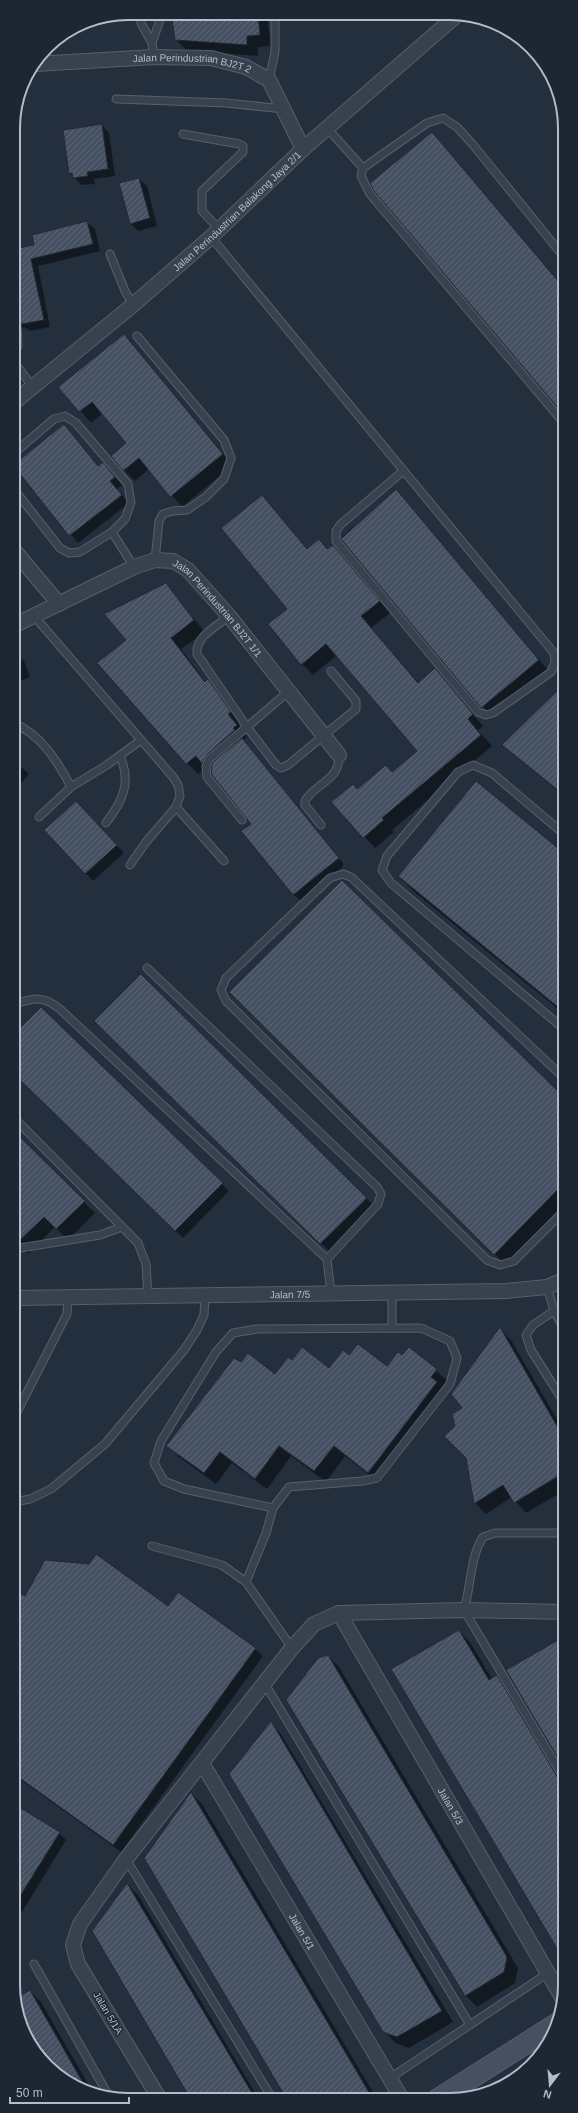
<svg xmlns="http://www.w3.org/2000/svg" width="578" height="2113" viewBox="0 0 578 2113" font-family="Helvetica,sans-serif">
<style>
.shadow{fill:#0007}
.building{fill:url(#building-hatch);stroke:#1f2835}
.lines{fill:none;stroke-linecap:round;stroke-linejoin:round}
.lane-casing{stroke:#565f6c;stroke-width:9}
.street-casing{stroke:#565f6c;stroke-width:16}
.secondary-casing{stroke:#565f6c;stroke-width:22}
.lane{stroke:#38414e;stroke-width:7}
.street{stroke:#38414e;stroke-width:14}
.secondary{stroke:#465061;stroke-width:20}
.labels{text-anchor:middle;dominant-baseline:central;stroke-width:3;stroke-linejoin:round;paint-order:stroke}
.street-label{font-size:10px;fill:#b4bcc9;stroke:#1d2633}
.rim{fill:none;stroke:#b4bcc9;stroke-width:2}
</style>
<defs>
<pattern id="building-hatch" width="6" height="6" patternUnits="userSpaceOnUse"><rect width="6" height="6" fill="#455162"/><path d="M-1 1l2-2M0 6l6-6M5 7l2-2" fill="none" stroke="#5d6877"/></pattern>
</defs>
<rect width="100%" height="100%" fill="#242f3e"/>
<!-- shadow -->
<g class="shadow">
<polygon points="128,13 147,13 148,19 82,23"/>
<polygon points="165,13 267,14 271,46 258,47 258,56 187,51 176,39 173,23"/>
<polygon points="102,125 109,133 115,176 94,179 95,184 81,185 70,173"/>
<polygon points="432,133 564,287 564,414 375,191"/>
<polygon points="139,179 147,186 157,226 138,231 130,223"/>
<polygon points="87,222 95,229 100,251 38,266 50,327 30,331 24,327 20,330 19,333 13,334 13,250 36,246"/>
<polygon points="124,335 233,465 182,507 149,469 135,481 124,470 128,443 103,413 91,423 60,387"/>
<polygon points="71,433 99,467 103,464 122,485 117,489 129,503 78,543 15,465"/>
<polygon points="395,491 549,671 493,718 342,537"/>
<polygon points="262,497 308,550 319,541 328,550 333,546 343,557 390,613 371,628 419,683 435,670 483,726 478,730 492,746 392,830 394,832 375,848 333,802 357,790 386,766 393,773 419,751 337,655 313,675 302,664"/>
<polygon points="166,585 205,632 181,649 206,682 208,681 219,692 241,723 239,725 247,737 244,739 245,743 343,863 343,867 301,901 293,894 252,824 213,773 207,767 198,774 187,763 127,640"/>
<polygon points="16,654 24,661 30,677 13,684 13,655"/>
<polygon points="564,686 564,796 503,745"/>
<polygon points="13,760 29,774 14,791"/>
<polygon points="476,782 564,854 564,1014 413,891 399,876"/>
<polygon points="83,810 124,853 93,881 46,830"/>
<polygon points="342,881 564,1099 564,1212 509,1268 231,992"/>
<polygon points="141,975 374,1206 329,1251 96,1021"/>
<polygon points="41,1008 229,1191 183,1238 14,1073 14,1036"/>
<polygon points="14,1132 95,1213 68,1240 55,1227 28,1254 14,1239"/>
<polygon points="500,1329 511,1340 565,1433 565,1490 526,1513 512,1497 486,1514 475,1503 467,1458 463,1408"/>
<polygon points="409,1348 448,1381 442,1388 448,1394 379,1483 345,1456 326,1482 291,1456 267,1489 232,1463 216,1484 179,1457 168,1446 241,1364 275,1375 292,1361 330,1369 349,1356 387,1367 403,1357"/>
<polygon points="14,1591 25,1597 168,1608 255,1649 263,1656 121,1852 14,1775"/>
<polygon points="459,1631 470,1642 492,1679 497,1676 508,1687 565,1783 565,1960"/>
<polygon points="328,1656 339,1667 518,1968 515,1983 477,2007 466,1996 287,1700"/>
<polygon points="271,1723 281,1734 453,2022 409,2048 395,2043 384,2031"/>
<polygon points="191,1793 202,1804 377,2099 287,2098 145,1858"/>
<polygon points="14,1805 59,1833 66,1840 14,1925"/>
<polygon points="127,1884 138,1895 258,2098 191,2098 93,1931"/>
<polygon points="30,1991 41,2002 92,2091 46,2066 25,2036 14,2001"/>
</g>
<!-- building -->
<g class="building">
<polygon points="171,13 258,14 260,35 247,36 247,45 175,40"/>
<polygon points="102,124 108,169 87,172 88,176 73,178 72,173 69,174 63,130"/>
<polygon points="432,132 564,288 564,415 374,191 370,183"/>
<polygon points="139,178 150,218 130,224 119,183"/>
<polygon points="87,221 93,244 31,259 44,320 22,324 19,320 13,322 13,249 34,245 32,235"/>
<polygon points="124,334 223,454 170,497 139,458 123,471 111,456 126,443 92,402 79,412 58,387"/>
<polygon points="64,424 98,466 103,462 115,477 110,481 122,495 69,536 13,465"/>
<polygon points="396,489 539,660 481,708 341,539"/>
<polygon points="262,495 307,549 319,539 327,549 333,545 380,601 361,616 418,683 435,668 473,714 468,719 481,735 382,818 384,820 363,838 331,802 353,784 357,789 386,765 392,772 417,751 326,644 301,665 268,624 287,609 221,528"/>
<polygon points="166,583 194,620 171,638 205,682 208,679 231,712 228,714 237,725 233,728 235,730 206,755 202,764 196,756 186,764 97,663 126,640 104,614"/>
<polygon points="564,684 564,795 502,745"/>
<polygon points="242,738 339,858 293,895 241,831 251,824 212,775 211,768 213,762"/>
<polygon points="476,781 564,853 564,1012 398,876"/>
<polygon points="76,801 117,845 85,874 44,830"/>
<polygon points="342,880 564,1097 564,1183 494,1255 229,992"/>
<polygon points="141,974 367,1198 320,1244 94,1021"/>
<polygon points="41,1007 223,1183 175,1231 14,1074 14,1034"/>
<polygon points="14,1131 85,1201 56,1229 44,1217 17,1243 14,1244"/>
<polygon points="500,1327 565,1440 565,1472 514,1503 503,1485 474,1504 466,1458 444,1436 455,1426 452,1414 462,1408 451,1394"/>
<polygon points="358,1344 387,1366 398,1352 402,1355 409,1347 437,1369 431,1377 437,1382 368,1473 334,1446 314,1471 279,1446 255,1479 220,1452 204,1473 166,1446 234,1358 241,1362 248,1353 275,1374 288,1357 292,1360 302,1347 329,1368 343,1350 349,1355"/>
<polygon points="96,1554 168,1606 178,1592 256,1648 113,1845 14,1774 14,1590 25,1596 45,1560 89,1564"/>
<polygon points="459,1630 489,1680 497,1675 561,1783 565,1785 565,1962 391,1669"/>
<polygon points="565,1636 565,1770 506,1670"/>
<polygon points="328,1655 507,1957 504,1972 465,1996 286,1700 318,1658"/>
<polygon points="271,1721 442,2011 397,2037 383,2032 229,1774"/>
<polygon points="191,1792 373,2099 286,2098 144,1858"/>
<polygon points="14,1804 60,1832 14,1906"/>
<polygon points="127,1883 255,2098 190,2098 92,1931"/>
<polygon points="30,1990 86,2088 46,2066 25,2036 14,1999"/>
</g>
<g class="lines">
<defs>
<g id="lane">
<polyline points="140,13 141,23 152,43"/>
<polyline points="154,57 152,43 160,20 159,13"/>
<polyline points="269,80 275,52 275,14"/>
<polyline points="116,99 226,103 284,109"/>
<polyline points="327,128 363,168 427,123 443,118 457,127 474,146 564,257"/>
<polyline points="183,134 239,144 243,146 243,152 202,191 202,211 219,229"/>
<polyline points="363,168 361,176 370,194 564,423"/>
<polyline points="211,237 554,653 555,662 551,672 493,713 486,715 478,712 336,541 336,531 340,525 403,471"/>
<polyline points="110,254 125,291 133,305"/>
<polyline points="137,336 224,440 231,458 224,479 206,497 187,510 173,511 163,514 159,521 155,560"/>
<polyline points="13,359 18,346 17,325"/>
<polyline points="13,361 33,387"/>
<polyline points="13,454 54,419 65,416 76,423 128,484 131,503 125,519 112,532 80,552 69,553 60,548 13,488"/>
<polyline points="112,532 134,567"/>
<polyline points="34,616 173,777 178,785 180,796 176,807 146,842 130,865"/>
<path d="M229,616C217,626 195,637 197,654L247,727L289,691"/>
<path d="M13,723C41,734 58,762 71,787"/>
<polyline points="176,807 224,861"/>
<polyline points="39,817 71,787 107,765 141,740"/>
<polyline points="242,820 207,777 206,767 209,759 247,727 276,765 281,768 288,765 356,709 356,701 331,671"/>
<path d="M106,823C122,802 132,783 120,756"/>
<path d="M321,825L305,805V801C316,782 340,781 339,755"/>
<polyline points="564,834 492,773 473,765 458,772 387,856 382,870 391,883 564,1029"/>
<polyline points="147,968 377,1187 381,1194 378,1204 327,1259"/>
<path d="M14,1004C34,998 44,995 61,1010L327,1259L331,1293"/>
<polyline points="564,1078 351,877 343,874 330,878 226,978 221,990 226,1001 487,1260 500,1265 514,1261 564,1211"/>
<polyline points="14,1118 138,1243 146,1264 148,1296"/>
<polyline points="14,1249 100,1235 122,1227"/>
<polyline points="547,1287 554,1311 564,1329"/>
<polyline points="392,1293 392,1328"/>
<polyline points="554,1311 533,1325 526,1335 531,1350 565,1404"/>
<polyline points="14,1418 67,1314 68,1298"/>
<polyline points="14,1502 30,1499 51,1489 105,1444 184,1350 197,1330 204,1315 205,1295"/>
<path d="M565,1533H495L483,1537C470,1557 471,1587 464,1610L565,1780"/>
<polyline points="152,1546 222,1565 246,1582 292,1648"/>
<polyline points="246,1582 266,1533 273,1508 184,1489 164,1481 154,1463 161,1441 216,1352 233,1333 257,1329 421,1328 450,1341 457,1358 450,1384 377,1478 362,1481 289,1487 273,1508"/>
<polyline points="265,1684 470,2025"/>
<polyline points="126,1859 272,2098"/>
<polyline points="34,1964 110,2098"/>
<polyline points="390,2078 548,1973"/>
</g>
<g id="street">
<path id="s1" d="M35,64L154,57L211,58L246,67L269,80L303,149"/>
<path id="s2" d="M13,403L133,305L211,237L303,149L457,15"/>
<polyline points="13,549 59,604"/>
<path id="s3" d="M13,626L134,567L155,560L173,561L188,570L229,616L339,755"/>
<path id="s4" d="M14,1298L506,1291L547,1287L564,1280"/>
<path id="s5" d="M339,1613L563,1999"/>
<path id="s6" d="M202,1763L402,2099"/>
<polyline points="159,2098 78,1964 73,1945 80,1924 126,1859 292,1648 314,1624 339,1613 464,1610 565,1612"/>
</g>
<polyline id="secondary" points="438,2099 558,2023"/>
</defs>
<!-- lane casing -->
<use href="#lane" class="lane-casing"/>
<!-- street casing -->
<use href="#street" class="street-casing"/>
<!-- secondary casing -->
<use href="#secondary" class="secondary-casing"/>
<!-- lane -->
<use href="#lane" class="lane"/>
<!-- street -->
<use href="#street" class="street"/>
<!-- secondary -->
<use href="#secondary" class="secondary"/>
</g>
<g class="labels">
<!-- street labels -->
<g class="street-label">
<text stroke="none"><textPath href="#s1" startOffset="158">Jalan Perindustrian BJ2T 2</textPath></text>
<text stroke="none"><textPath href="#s2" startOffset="295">Jalan Perindustrian Balakong Jaya 2/1</textPath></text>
<text stroke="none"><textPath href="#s3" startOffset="240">Jalan Perindustrian BJ2T 1/1</textPath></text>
<text stroke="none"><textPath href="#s4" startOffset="276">Jalan 7/5</textPath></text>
<text stroke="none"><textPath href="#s5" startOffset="223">Jalan 5/3</textPath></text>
<text stroke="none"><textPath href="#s6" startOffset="196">Jalan 5/1</textPath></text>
<text transform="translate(108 2013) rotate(59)">Jalan 5/1A</text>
</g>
</g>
<!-- crop -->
<path d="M0 0H578V2113H0ZM128 20H450A108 108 0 0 1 558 128V1985A108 108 0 0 1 450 2093H128A108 108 0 0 1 20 1985V128A108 108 0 0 1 128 20Z" fill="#1d2633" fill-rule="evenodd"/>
<path class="rim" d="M128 20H450A108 108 0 0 1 558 128V1985A108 108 0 0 1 450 2093H128A108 108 0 0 1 20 1985V128A108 108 0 0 1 128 20Z"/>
<!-- north arrow -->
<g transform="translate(550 2085) rotate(196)" stroke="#1d2633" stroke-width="3" paint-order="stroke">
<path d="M0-3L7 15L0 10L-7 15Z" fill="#b4bcc9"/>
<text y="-6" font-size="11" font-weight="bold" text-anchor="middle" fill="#b4bcc9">N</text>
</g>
<!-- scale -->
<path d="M10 2097v6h119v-6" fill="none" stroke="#b4bcc9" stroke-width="2"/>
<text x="16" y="2097" font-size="12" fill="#b4bcc9" stroke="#1d2633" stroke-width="3" paint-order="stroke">50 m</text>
</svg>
